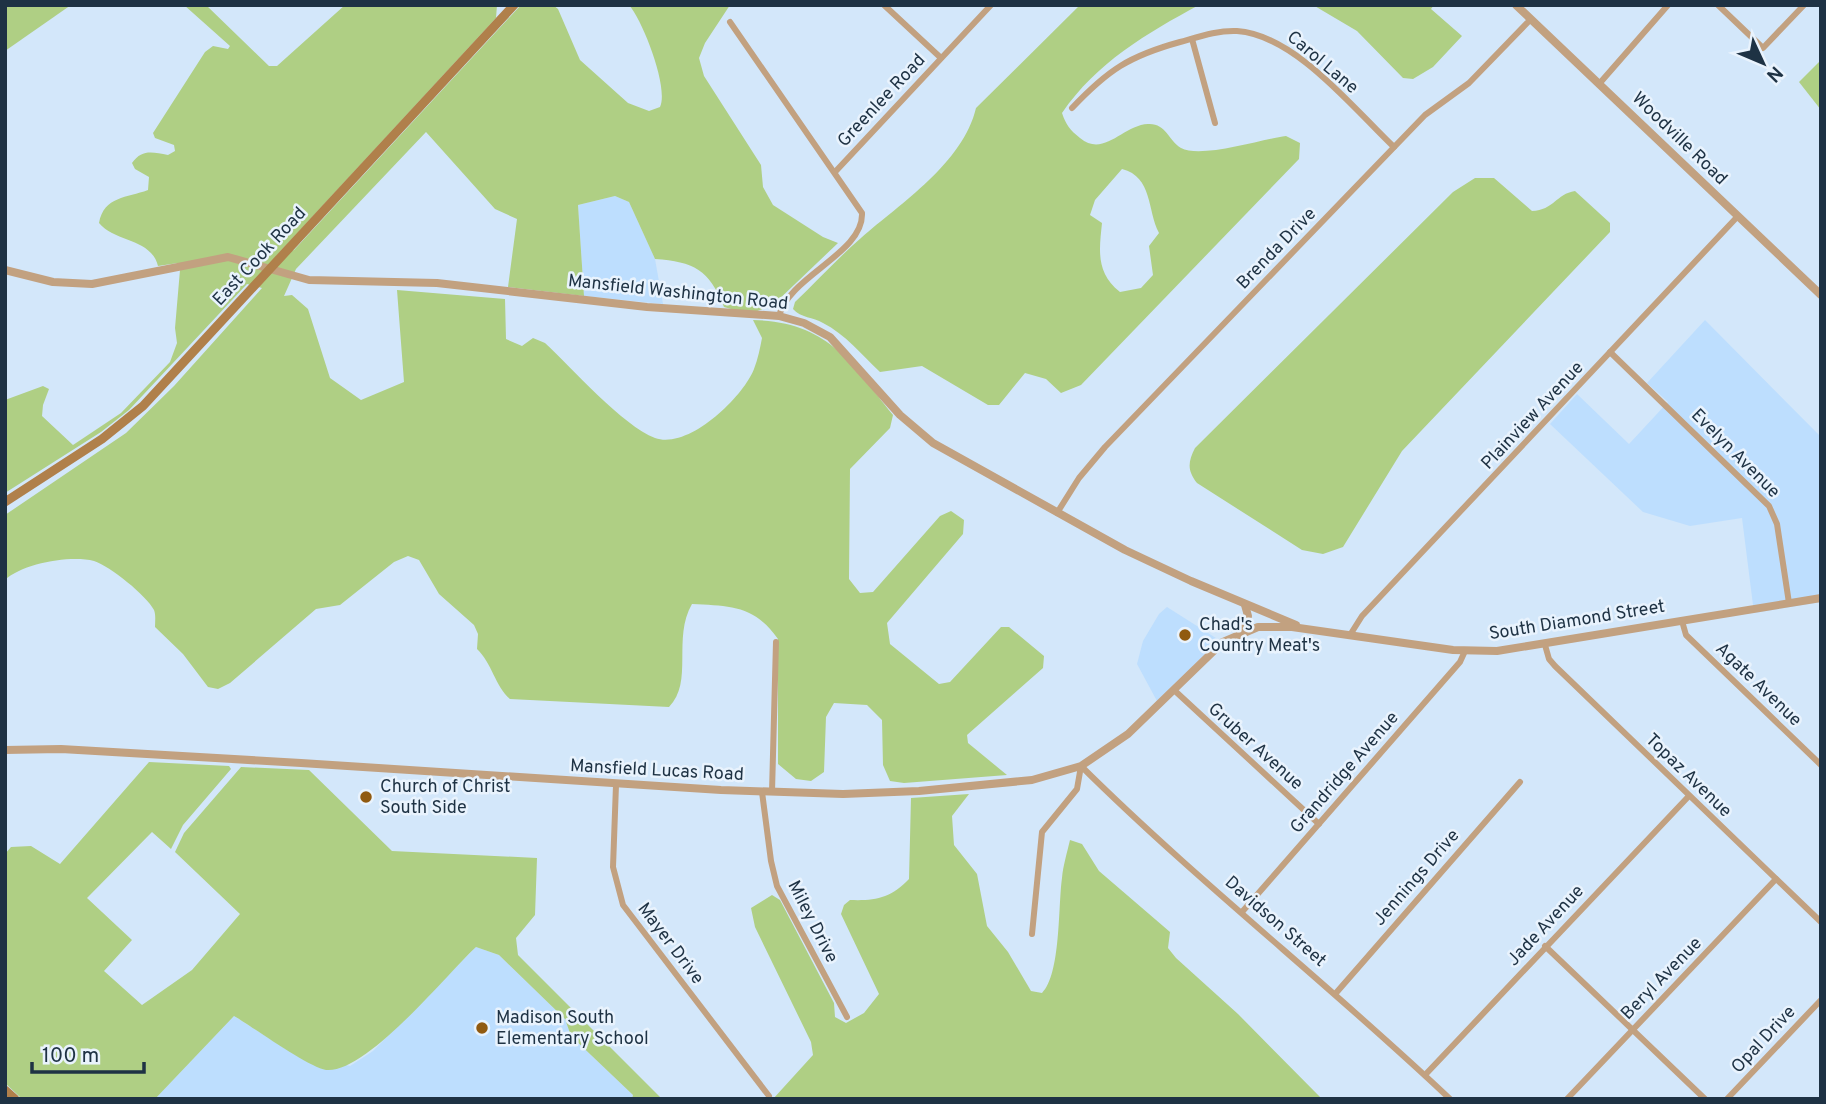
<svg xmlns="http://www.w3.org/2000/svg" width="1826" height="1104" viewBox="0 0 1826 1104" font-family="Overpass,sans-serif">
<style>
.built{fill:#bddefe}
.green{fill:#afcf84;fill-rule:evenodd}
.lines{fill:none;stroke-linecap:round;stroke-linejoin:round}
.minor{stroke:#c2a180;stroke-width:6}
.tertiary{stroke:#c2a180;stroke-width:8}
.secondary{stroke:#b0804b;stroke-width:9}
.poi-dot{fill:#905a10;stroke:#e9f3fd;stroke-width:2.5}
.labels{text-anchor:middle;dominant-baseline:central;stroke-width:5;stroke-linejoin:round;paint-order:stroke}
.street-label{font-size:18px;fill:#1e3244;stroke:#e9f3fd}
.poi-label{font-size:18px;fill:#1e3244;stroke:#e9f3fd;text-anchor:start}
</style>
<rect width="100%" height="100%" fill="#d3e7fa"/>
<!-- built -->
<g class="built">
<polygon points="615,196 629,202 655,259 663,304 584,296 578,205"/>
<polygon points="1705,320 1821,437 1821,602 1754,613 1742,518 1690,526 1643,512 1550,424 1577,394 1629,444 1668,402 1647,383"/>
<polygon points="1167,607 1219,640 1157,701 1137,664 1143,641 1159,614"/>
<polygon points="476,947 499,955 565,1019 571,1036 633,1095 632,1099 155,1099 234,1016 286,1049 350,1066 373,1051"/>
</g>
<!-- green -->
<g class="green">
<polygon points="5,5 71,5 5,51"/>
<path d="M184,5H206L269,66H277L345,5H497L496,18L276,256L294,250L521,5H553L558,9L580,60L628,103L649,111L660,107C669,88 643,21 629,5H730L705,43L699,58L704,76L761,165L763,187L773,205L823,237L838,243L773,305L749,314L724,307C709,269 694,262 655,259L629,202L615,196L578,205L584,296L508,287L517,219L495,209L426,132L296,269L284,296L292,295L308,309L330,378L361,400L404,382L397,290L505,299L506,339L522,346L533,338L545,343C572,368 623,426 655,438C689,450 743,397 754,369C758,359 760,348 762,338L753,320C828,322 850,361 893,415L890,428L850,469L849,579L860,593L873,592L940,516L951,511L964,520L963,534L887,623L890,644L939,684L950,682L1001,627H1009L1044,656L1043,668L967,735L968,743L1007,775L904,783L890,781L883,765L882,720L867,705L834,703L826,717L824,772L811,781L796,779L778,764V639C754,605 730,606 692,604C672,638 694,682 669,707L510,699C495,686 492,663 477,649L478,634L474,625L439,594L419,560L408,556L394,562L340,605L316,609L230,683L218,689L208,687L183,654L155,627C155,622 156,615 154,610C147,596 110,566 94,561C71,555 23,563 5,580V515L126,433L174,386L262,288L247,284L129,410L101,432L5,493V400L43,386L49,389L43,405L42,416L73,445L121,413L170,362L177,343L175,328L180,270L178,263L158,266C151,238 116,243 99,223C104,196 127,198 148,190L149,177L135,169L132,163C142,149 152,152 168,155L175,151L174,145L155,138L153,133L205,52L213,46L228,49L230,46Z"/>
<path d="M1080,5H1199C1147,33 1096,63 1062,113C1066,125 1070,130 1080,138C1104,158 1123,125 1148,124C1166,123 1168,140 1181,148C1201,159 1262,139 1286,136L1300,143L1299,159L1081,385L1061,393L1046,379L1025,373L999,405H988L922,366L880,372C862,355 845,334 823,323C813,317 801,318 793,309L795,302C817,281 838,258 861,238C901,203 963,163 976,108ZM1122,169C1153,177 1147,210 1159,233L1149,246L1153,275L1141,288L1120,292C1096,273 1099,251 1102,223L1090,215L1095,200Z"/>
<polygon points="1313,5 1434,5 1431,9 1462,36 1433,67 1413,79 1403,78 1357,31"/>
<polygon points="1821,60 1821,110 1799,82"/>
<path d="M1475,178H1494L1532,211C1554,210 1556,194 1575,191L1610,223V232L1402,451L1343,547L1323,554L1302,550L1197,483C1187,470 1188,462 1195,448L1453,192Z"/>
<path d="M149,762L229,766L231,769L183,825L171,849L152,832L87,898L132,940L104,971L142,1005L192,970L240,914L175,852L184,833L241,767L309,770L392,851L537,858L535,915L516,938L518,955L662,1099H632L633,1095L571,1036L565,1019L499,955L476,947C446,975 366,1074 326,1070C308,1067 253,1027 234,1016L155,1099H22L5,1083V854L11,847L31,846L60,864Z"/>
<path d="M969,794L952,816L954,845L977,874L987,926L1008,952L1031,991L1042,993C1061,974 1058,906 1062,878C1063,866 1067,853 1070,840L1082,844L1099,871L1170,932L1168,948L1176,958L1238,1014L1322,1099H773L813,1055L811,1042L755,927L751,908L772,895L780,900L834,1003L835,1017L846,1023L864,1013L879,994L841,914L844,905L850,900C875,901 891,898 909,879L911,798Z"/>
</g>
<g class="lines">
<!-- minor -->
<g class="minor">
<polyline points="884,5 941,58"/>
<polyline points="1718,5 1763,48 1804,5"/>
<path d="M730,22L862,213C864,253 789,276 779,316"/>
<polyline points="1192,39 1215,123"/>
<polyline points="1599,84 1668,5"/>
<path d="M1072,108C1108,70 1129,56 1180,42C1198,37 1218,30 1237,31C1295,35 1353,108 1394,147"/>
<polyline points="835,172 991,5"/>
<polyline points="1610,352 1769,506 1777,524 1789,603"/>
<polyline points="1057,513 1079,478 1105,447 1425,115 1469,83 1531,19"/>
<polyline points="1682,621 1686,635 1821,765"/>
<polyline points="1350,635 1362,616 1738,216"/>
<polyline points="1545,645 1549,659 1555,666 1821,922"/>
<polyline points="1174,690 1319,824"/>
<path d="M1081,766C1198,882 1330,985 1450,1099"/>
<polyline points="616,785 613,867 623,905 769,1096"/>
<polyline points="762,792 771,861 777,886 847,1017"/>
<polyline points="772,792 776,642"/>
<polyline points="1242,912 1460,662 1465,651"/>
<polyline points="1032,934 1042,832 1077,789 1081,766"/>
<polyline points="1545,946 1705,1099"/>
<polyline points="1336,993 1520,782"/>
<polyline points="1425,1075 1688,797"/>
<polyline points="1567,1099 1776,879"/>
<polyline points="1727,1099 1821,1000"/>
</g>
<!-- tertiary -->
<g class="tertiary">
<polyline points="1516,5 1821,295"/>
<polyline points="5,270 53,282 92,284 228,257 309,280 437,283 647,307 779,316 804,323 830,337 900,415 933,443 1125,550 1191,581 1296,625"/>
<polyline points="1243,632 1248,616 1245,605"/>
<polyline points="5,750 61,749 301,763 721,790 843,794 919,791 1032,780 1081,766 1128,734 1223,642 1258,627 1292,627 1453,650 1497,651 1821,598"/>
</g>
<!-- secondary -->
<g class="secondary">
<polyline points="5,502 102,439 143,406 514,5"/>
<polyline points="5,1090 15,1099"/>
</g>
</g>
<!-- markers -->
<g class="poi-dot">
<circle cx="1185" cy="635" r="7"/>
<circle cx="366" cy="797" r="7"/>
<circle cx="482" cy="1028" r="7"/>
</g>
<g class="labels">
<!-- street labels -->
<g class="street-label">
<text transform="translate(1322 63) rotate(40)">Carol Lane</text>
<text transform="translate(882 101) rotate(-47)">Greenlee Road</text>
<text transform="translate(1679 139) rotate(44)">Woodville Road</text>
<text transform="translate(1277 249) rotate(-46)">Brenda Drive</text>
<text transform="translate(260 257) rotate(-47)">East Cook Road</text>
<text transform="translate(678 293) rotate(6)">Mansfield Washington Road</text>
<text transform="translate(1533 416) rotate(-47)">Plainview Avenue</text>
<text transform="translate(1735 454) rotate(45)">Evelyn Avenue</text>
<text transform="translate(1577 621) rotate(-9)">South Diamond Street</text>
<text transform="translate(1758 685) rotate(44)">Agate Avenue</text>
<text transform="translate(1255 747) rotate(42)">Gruber Avenue</text>
<text transform="translate(657 771) rotate(3)">Mansfield Lucas Road</text>
<text transform="translate(1345 773) rotate(-49)">Grandridge Avenue</text>
<text transform="translate(1688 776) rotate(44)">Topaz Avenue</text>
<text transform="translate(1417 878) rotate(-49)">Jennings Drive</text>
<text transform="translate(812 922) rotate(63)">Miley Drive</text>
<text transform="translate(1275 922) rotate(41)">Davidson Street</text>
<text transform="translate(1546 926) rotate(-47)">Jade Avenue</text>
<text transform="translate(670 944) rotate(53)">Mayer Drive</text>
<text transform="translate(1662 979) rotate(-46)">Beryl Avenue</text>
<text transform="translate(1764 1040) rotate(-47)">Opal Drive</text>
</g>
<!-- poi labels -->
<g class="poi-label">
<text x="1199" y="625">Chad's<tspan x="1199" dy="21">Country Meat's</tspan></text>
<text x="380" y="787">Church of Christ<tspan x="380" dy="21">South Side</tspan></text>
<text x="496" y="1018">Madison South<tspan x="496" dy="21">Elementary School</tspan></text>
</g>
</g>
<!-- border -->
<rect width="1826" height="1104" fill="none" stroke="#1e3244" stroke-width="14"/>
<!-- north arrow -->
<g transform="translate(1763 63) rotate(134)" stroke="#e9f3fd" stroke-width="5" paint-order="stroke">
<path d="M0-5L12 26L0 18L-12 26Z" fill="#1e3244"/>
<text y="-10" font-size="19" font-weight="bold" text-anchor="middle" fill="#1e3244">N</text>
</g>
<!-- scale -->
<path d="M32 1062v10h112v-10" fill="none" stroke="#1e3244" stroke-width="3.5"/>
<text x="42" y="1062" font-size="21" fill="#1e3244" stroke="#e9f3fd" stroke-width="5" paint-order="stroke">100 m</text>
</svg>
